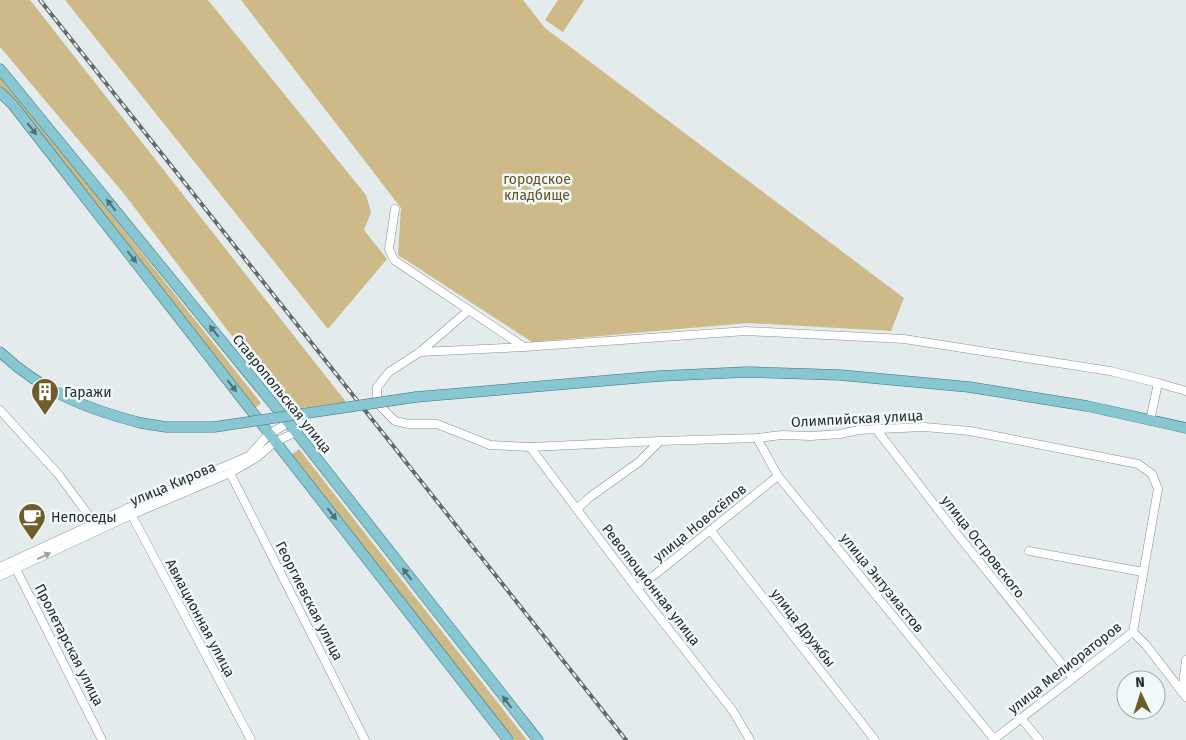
<svg xmlns="http://www.w3.org/2000/svg" width="1186" height="740" viewBox="0 0 1186 740" font-family="'Fira Sans',sans-serif">
<style>
.green{fill:#ceba88}
.lines{fill:none;stroke-linecap:round;stroke-linejoin:round}
.minor-casing{stroke:#889091;stroke-width:9}
.major-casing{stroke:#327783;stroke-width:11}
.minor{stroke:#fff;stroke-width:8}
.major{stroke:#88c6d1;stroke-width:10}
.rail-casing{stroke:#64696a;stroke-width:4}
.rail{stroke:#f0f8fa;stroke-width:2;stroke-dasharray:5.5;stroke-linecap:butt}
.major-bridge-casing{stroke:#327783;stroke-width:11;stroke-linecap:butt}
.major-bridge{stroke:#88c6d1;stroke-width:10}
.oneway{fill:#537076}
.oneway2{fill:#9e9fa0}
.labels{text-anchor:middle;dominant-baseline:central;stroke-width:5;stroke-linejoin:round;paint-order:stroke}
.park-label{font-size:14px;fill:#65531d;stroke:#f0f8fa}
.poi-label{font-size:14px;fill:#272a2b;stroke:#f0f8fa;text-anchor:start}
.street-label{font-size:14px;fill:#272a2b;stroke:#f0f8fa}
</style>
<rect width="100%" height="100%" fill="#e3ebec"/>
<!-- green -->
<g class="green">
<polygon points="0,0 30,0 346,402 288,410 125,195 0,47"/>
<polygon points="65,0 208,0 366,195 371,212 364,230 387,259 328,329"/>
<polygon points="241,0 523,0 545,28 904,298 891,331 748,323 532,342 398,255 401,208"/>
<polygon points="558,0 584,0 563,32 545,20"/>
<polygon points="0,74 261,403 255,408 0,86"/>
<polygon points="299,449 527,740 515,740 291,455"/>
</g>
<g class="lines">
<defs>
<g id="minor">
<polyline points="395,209 389,249 394,260 524,347"/>
<polyline points="469,310 420,352 389,372 377,387 377,396 381,407 395,421 409,424 437,424 490,445 530,447 660,441 757,438 782,435 811,436 840,434 858,430 924,427 970,431 1138,464 1152,474 1158,489 1133,632 993,740"/>
<polyline points="420,352 524,347 746,331 904,339 1110,371 1158,383 1150,421"/>
<polyline points="1158,383 1186,391"/>
<polyline points="0,410 59,475 95,524"/>
<polyline points="876,429 953,529 1073,678"/>
<polyline points="757,438 778,476 994,739"/>
<polyline points="530,447 637,589 733,711 750,740"/>
<polyline points="230,473 365,740"/>
<polyline points="577,509 590,497 639,462 660,441"/>
<polyline points="130,512 251,740"/>
<polyline points="711,531 875,740"/>
<polyline points="1029,551 1143,572"/>
<polyline points="14,565 102,740"/>
<polyline points="0,567 128,508 249,456 269,434 288,423"/>
<polyline points="0,576 131,515 230,473 256,458 275,442 296,432"/>
<polyline points="637,589 778,476"/>
<polyline points="1133,632 1146,645 1186,697"/>
<polyline points="1182,692 1186,660"/>
<polyline points="1021,718 1039,740"/>
</g>
<g id="major">
<polyline points="0,69 296,432 538,740"/>
<polyline points="0,92 13,105 508,740"/>
<path d="M0,352C41,391 87,409 141,423"/>
<polyline points="660,376 748,372 840,375 969,387 1087,406 1186,428"/>
</g>
</defs>
<!-- minor casing -->
<use href="#minor" class="minor-casing"/>
<!-- major casing -->
<use href="#major" class="major-casing"/>
<!-- minor -->
<use href="#minor" class="minor"/>
<!-- major -->
<use href="#major" class="major"/>
<defs>
<polyline id="rail" points="40,0 626,740"/>
</defs>
<!-- rail casing -->
<use href="#rail" class="rail-casing"/>
<!-- rail -->
<use href="#rail" class="rail"/>
<defs>
<polyline id="major-bridge" points="141,423 166,427 214,427 416,397 660,376"/>
</defs>
<!-- major-bridge casing -->
<use href="#major-bridge" class="major-bridge-casing"/>
<!-- major-bridge -->
<use href="#major-bridge" class="major-bridge"/>
</g>
<!-- one-way arrows -->
<defs><path id="oneway-solid" d="M-6-.8H1V-3.2L6.5 0L1 3.2V.8H-6Z" transform="scale(1.25)"/></defs>
<g class="oneway">
<use href="#oneway-solid" transform="translate(32 129) rotate(52)"/>
<use href="#oneway-solid" transform="translate(111 205) rotate(-129)"/>
<use href="#oneway-solid" transform="translate(132 257) rotate(52)"/>
<use href="#oneway-solid" transform="translate(214 331) rotate(-129)"/>
<use href="#oneway-solid" transform="translate(232 386) rotate(52)"/>
<use href="#oneway-solid" transform="translate(332 514) rotate(52)"/>
<use href="#oneway-solid" transform="translate(407 574) rotate(-128)"/>
<use href="#oneway-solid" transform="translate(507 702) rotate(-128)"/>
</g>
<use class="oneway2" href="#oneway-solid" transform="translate(44 556) rotate(-25)"/>
<!-- icons -->
<defs>
<symbol id="building-pin" viewBox="-11 -11 22 30"><path d="M0 17L-7.5 6A9.5 9.5 0 1 1 7.5 6Z" fill="#6e5c2a" stroke="#f0f8fa"/><path d="M-4-6H4V6H1V3H-1V6H-4ZM-2.5-4.3h1.7v1.8h-1.7ZM.8-4.3h1.7v1.8H.8ZM-2.5-1h1.7V.8h-1.7ZM.8-1h1.7V.8H.8Z" fill="#fff"/></symbol>
<symbol id="cafe-pin" viewBox="-11 -11 22 30"><path d="M0 17L-7.5 6A9.5 9.5 0 1 1 7.5 6Z" fill="#6e5c2a" stroke="#f0f8fa"/><path d="M-5.5-4.5H6V0H3Q3 3.5 0 3.5H-2.5Q-5.5 3.5-5.5 0ZM3-3.2v2h1.7v-2ZM-6 4.5H4V6H-6Z" fill="#fff"/></symbol>
</defs>
<g fill-rule="evenodd">
<use href="#building-pin" x="29" y="376" width="32" height="43"/>
<use href="#cafe-pin" x="16" y="501" width="32" height="43"/>
</g>
<g class="labels">
<!-- park labels -->
<g class="park-label">
<text x="537" y="179">городское<tspan x="537" dy="16">кладбище</tspan></text>
</g>
<!-- poi labels -->
<g class="poi-label">
<text x="64" y="392">Гаражи</text>
<text x="51" y="517">Непоседы</text>
</g>
<!-- street labels -->
<g class="street-label">
<text transform="translate(282 394) rotate(51)">Ставропольская улица</text>
<text transform="translate(857 419) rotate(-3)">Олимпийская улица</text>
<text transform="translate(173 484) rotate(-23)">улица Кирова</text>
<text transform="translate(700 523) rotate(-39)">улица Новосёлов</text>
<text transform="translate(983 547) rotate(52)">улица Островского</text>
<text transform="translate(882 583) rotate(51)">улица Энтузиастов</text>
<text transform="translate(651 585) rotate(52)">Революционная улица</text>
<text transform="translate(309 601) rotate(63)">Георгиевская улица</text>
<text transform="translate(200 618) rotate(62)">Авиационная улица</text>
<text transform="translate(803 628) rotate(52)">улица Дружбы</text>
<text transform="translate(69 645) rotate(63)">Пролетарская улица</text>
<text transform="translate(1065 668) rotate(-38)">улица Мелиораторов</text>
</g>
</g>
<!-- north arrow -->
<g transform="translate(1141 695) rotate(356)"><circle r="24" fill="#f0f8fa" stroke="#a0a6a7"/>
<path d="M0-4L9 19L0 12L-9 19Z" fill="#6e5c2a"/>
<text y="-8" font-size="14" font-weight="bold" text-anchor="middle" fill="#272a2b">N</text>
</g>
</svg>
